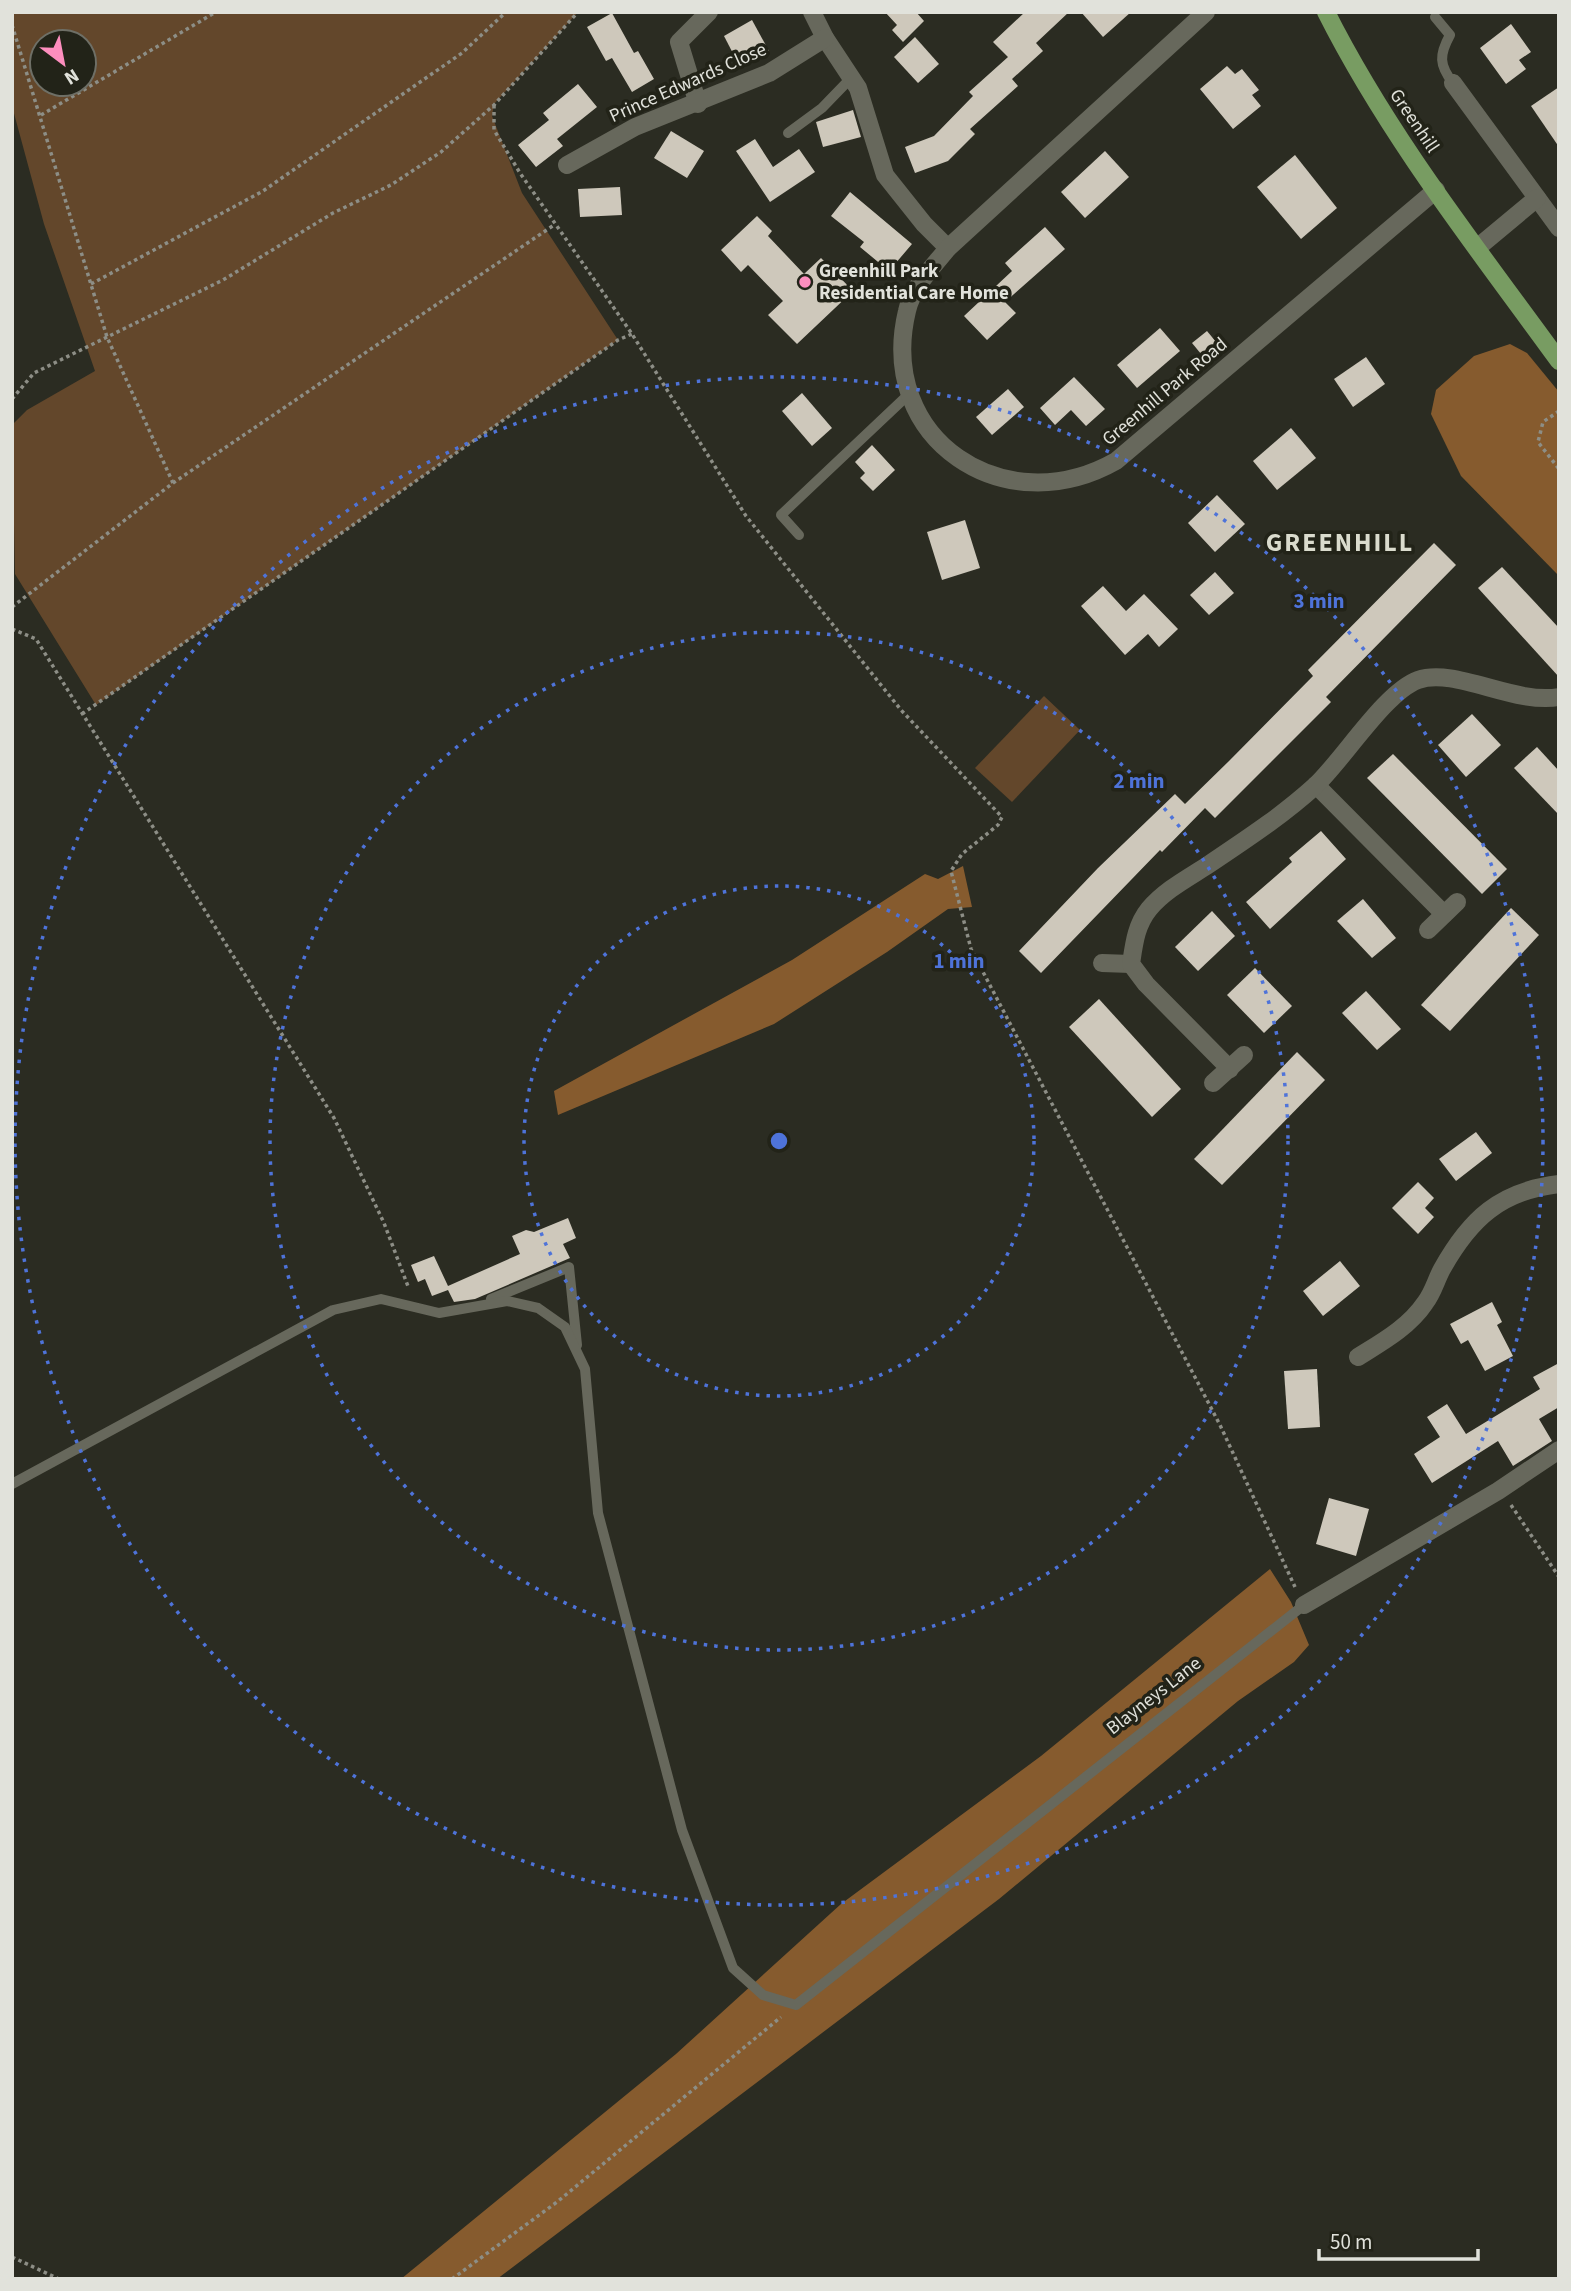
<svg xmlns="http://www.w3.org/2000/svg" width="1571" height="2291" viewBox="0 0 1571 2291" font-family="'Source Sans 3',sans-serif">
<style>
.green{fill:#63472b;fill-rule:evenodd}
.forest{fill:#865b2e}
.building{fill:#cec8bb}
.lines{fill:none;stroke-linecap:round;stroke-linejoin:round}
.path{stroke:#8d8e86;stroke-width:3.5;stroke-dasharray:3.5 3.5;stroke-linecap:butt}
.service{stroke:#67685c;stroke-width:10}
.minor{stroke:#67685c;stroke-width:18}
.primary{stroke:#789c62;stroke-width:18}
.ring{fill:none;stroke:#4e73d9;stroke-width:3.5;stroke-dasharray:3.5 7}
.poi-dot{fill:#fd8ebe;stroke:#222318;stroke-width:2.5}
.labels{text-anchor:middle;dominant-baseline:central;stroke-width:7;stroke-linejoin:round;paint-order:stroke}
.street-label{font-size:19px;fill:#e1e2db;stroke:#222318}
.poi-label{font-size:19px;font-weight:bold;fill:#e1e2db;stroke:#222318;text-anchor:start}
.district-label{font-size:26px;font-weight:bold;letter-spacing:2px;fill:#dadbcd;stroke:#222318}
.centre{fill:#4e73d9;stroke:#222318;stroke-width:3.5}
.ring-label{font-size:21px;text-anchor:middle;font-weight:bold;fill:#4e73d9;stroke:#222318;stroke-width:7;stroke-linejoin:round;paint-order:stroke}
</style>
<rect width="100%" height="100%" fill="#2b2c22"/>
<!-- green -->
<g class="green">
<path d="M12,12H578L494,104L492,116L522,193L618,340L96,705L15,574L12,425L27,410L95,371L44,224L12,106ZM42,42H84V84H42Z"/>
<polygon points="1044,696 1080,730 1012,802 975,768"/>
</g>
<!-- forest -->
<g class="forest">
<polygon points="1510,344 1527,353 1559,392 1559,576 1461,476 1431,414 1436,390 1474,356"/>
<polygon points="963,866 972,907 948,909 887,952 774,1024 558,1115 554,1091 792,960 925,874 938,879"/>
<polygon points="1270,1569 1291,1602 1309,1645 1294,1662 1238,1701 999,1899 497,2279 401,2279 676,2054 841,1904 1041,1756"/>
</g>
<!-- building -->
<g class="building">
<polygon points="885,12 916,12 924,21 903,42 892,30 897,25"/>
<polygon points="1025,12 1069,12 1036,43 1043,51 1012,79 1018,86 970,129 975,134 948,161 915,173 905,147 934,136 973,96 969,92 1008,57 993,42"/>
<polygon points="1081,12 1131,12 1103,37"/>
<polygon points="612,13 634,53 638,51 654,79 632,92 612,58 606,61 587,27"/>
<polygon points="752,20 769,51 740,67 724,36"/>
<polygon points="1511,24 1531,52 1519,60 1526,69 1506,84 1480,48"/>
<polygon points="915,37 939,64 918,83 894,57"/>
<polygon points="1227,66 1235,74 1242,69 1259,90 1252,95 1261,106 1233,129 1200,89"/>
<polygon points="578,84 597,107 557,139 563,146 536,167 518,145 549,120 543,113"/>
<polygon points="1559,87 1559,147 1531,106"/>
<polygon points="853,110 861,137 823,147 816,122"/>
<polygon points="671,131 704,151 687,178 654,158"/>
<polygon points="755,139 773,167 799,149 815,172 770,202 736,151"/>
<polygon points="1105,151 1129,177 1085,218 1061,192"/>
<polygon points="1295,155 1337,208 1301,239 1257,187"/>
<polygon points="620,187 622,215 580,217 578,189"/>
<polygon points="850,192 912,244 889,271 860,247 864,242 831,216"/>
<polygon points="757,216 772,231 768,236 804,274 821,258 853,291 797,344 768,315 783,301 748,265 741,272 721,250"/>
<polygon points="1045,227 1065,249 1005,302 1016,313 987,340 964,316 1012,271 1005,263"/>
<polygon points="1160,328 1180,351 1137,388 1117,365"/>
<polygon points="1207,331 1221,348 1206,360 1192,343"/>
<polygon points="1366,357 1385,384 1353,407 1334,379"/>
<polygon points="1074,377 1105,409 1086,426 1071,410 1055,425 1040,408"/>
<polygon points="1008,389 1024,407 992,435 976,417"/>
<polygon points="802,393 832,428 812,446 782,411"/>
<polygon points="1291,428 1316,458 1277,490 1253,461"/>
<polygon points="872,445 895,470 873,491 860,478 865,473 855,462"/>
<polygon points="1217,495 1245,524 1215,552 1188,523"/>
<polygon points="965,520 980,568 942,580 927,532"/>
<polygon points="1434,543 1456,565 1326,697 1331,702 1215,818 1205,808 1162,852 1160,850 1041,973 1019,951 1098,868 1175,794 1185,804 1229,761 1313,676 1308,670"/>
<polygon points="1502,567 1559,628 1559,677 1478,588"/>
<polygon points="1215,572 1234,593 1209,615 1190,595"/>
<polygon points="1103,586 1126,611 1144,594 1178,629 1159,647 1148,634 1125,655 1081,606"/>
<polygon points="1472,714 1501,745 1466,777 1438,745"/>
<polygon points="1537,747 1559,771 1559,815 1514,768"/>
<polygon points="1393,754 1507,869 1482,894 1367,778"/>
<polygon points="1321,831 1346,859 1270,929 1246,902 1292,862 1289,858"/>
<polygon points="1363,899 1396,938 1372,958 1337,921"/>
<polygon points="1511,908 1539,935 1450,1031 1421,1005"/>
<polygon points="1212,911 1235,936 1198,971 1175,947"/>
<polygon points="1255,968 1292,1006 1264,1033 1227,995"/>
<polygon points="1366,991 1401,1029 1377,1050 1342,1013"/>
<polygon points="1099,999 1181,1089 1152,1117 1069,1027"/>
<polygon points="1297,1052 1325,1080 1222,1185 1194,1159"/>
<polygon points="1476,1132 1492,1153 1456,1181 1439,1159"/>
<polygon points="1418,1182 1434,1198 1425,1208 1434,1217 1418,1234 1392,1208"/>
<polygon points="568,1218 576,1238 563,1244 570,1258 475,1299 454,1302 448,1290 432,1296 425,1279 418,1282 411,1265 434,1256 448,1286 520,1254 512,1236 526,1230 534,1232"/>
<polygon points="1340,1261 1360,1286 1323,1316 1303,1291"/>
<polygon points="1492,1302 1502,1322 1497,1325 1513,1356 1485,1371 1468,1340 1461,1344 1450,1324"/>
<polygon points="1559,1363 1559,1407 1539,1419 1552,1441 1513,1466 1498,1441 1432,1483 1414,1454 1440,1437 1427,1417 1447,1404 1466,1434 1540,1389 1533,1377"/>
<polygon points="1317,1369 1320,1427 1288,1429 1284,1371"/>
<polygon points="1329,1498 1369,1509 1356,1556 1316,1544"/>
</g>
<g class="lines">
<!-- path -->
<g class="path">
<polyline points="12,25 107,337 173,483"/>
<polyline points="494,105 494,130 520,173 632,334 746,516 901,710 1002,817 998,825 962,854 951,871 971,949 1220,1425 1295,1587"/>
<polyline points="41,115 216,12"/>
<polyline points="91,284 263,191 462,53 506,12"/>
<polyline points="12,399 34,373 223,280 333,213 391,185 441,152 494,105 578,12"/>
<polyline points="1559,411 1543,422 1538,442 1559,469"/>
<polyline points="12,607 173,483 554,225"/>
<polyline points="12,629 36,639 334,1118 384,1223 409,1289"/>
<polyline points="82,714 618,340 632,334"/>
<polyline points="1511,1505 1559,1577"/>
<polyline points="12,2257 59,2279"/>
<polyline points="452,2279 557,2202 781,2017"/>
</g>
<!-- service -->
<g class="service">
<path d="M1435,17L1450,35C1439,55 1439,65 1453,83"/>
<polyline points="788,133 822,108 851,78"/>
<polyline points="799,535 781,515 908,395"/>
<polyline points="491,1299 569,1267 577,1345"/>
<polyline points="12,1484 333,1310 381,1299 439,1313 507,1301 538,1308 565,1327 585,1369 598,1513 682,1830 733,1968 763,1995 796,2005 1304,1605"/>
</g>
<!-- minor -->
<g class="minor">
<polyline points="812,12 825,38 858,88 885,175 924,224 948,248"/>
<path d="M1206,12L948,248C933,267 912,287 907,311C876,440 1005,524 1116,461L1436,190"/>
<polyline points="1453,83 1559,228"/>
<polyline points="698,104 679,42 709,12"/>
<polyline points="567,165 635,127 769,73 825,38"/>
<polyline points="1477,248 1537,198"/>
<polyline points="1316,785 1444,914"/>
<polyline points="1428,930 1457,902"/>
<polyline points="1102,963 1131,964"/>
<path d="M1230,1069L1146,984L1131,964C1134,944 1136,925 1149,909C1165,890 1188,878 1208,865C1245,840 1282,816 1315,786C1343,760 1385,692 1418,680C1455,667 1514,705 1559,697"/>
<polyline points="1213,1083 1244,1055"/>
<path d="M1358,1357C1382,1342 1409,1327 1425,1303C1433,1293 1436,1280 1442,1269C1470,1219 1500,1191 1559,1184"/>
<polyline points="1304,1605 1498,1491 1559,1450"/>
</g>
<!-- primary -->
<path class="primary" d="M1326,12C1389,137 1477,248 1559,361"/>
</g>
<!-- distance rings -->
<g class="ring">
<circle cx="779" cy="1141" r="255"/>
<circle cx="779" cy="1141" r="509"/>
<circle cx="779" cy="1141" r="764"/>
</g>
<!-- markers -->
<circle class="poi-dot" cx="805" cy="282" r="7"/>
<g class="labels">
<!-- street labels -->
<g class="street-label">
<text transform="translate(688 83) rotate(-24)">Prince Edwards Close</text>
<text transform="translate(1414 121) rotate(56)">Greenhill</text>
<text transform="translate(1165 392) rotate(-40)">Greenhill Park Road</text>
<text transform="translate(1154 1696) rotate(-38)">Blayneys Lane</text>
</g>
<!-- poi labels -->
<g class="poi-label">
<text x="819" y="271">Greenhill Park<tspan x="819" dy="22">Residential Care Home</tspan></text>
</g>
<!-- district labels -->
<g class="district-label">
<text x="1340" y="542">GREENHILL</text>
</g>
</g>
<circle cx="779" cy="1141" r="10" class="centre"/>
<g class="ring-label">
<text x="1319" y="608">3 min</text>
<text x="1139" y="788">2 min</text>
<text x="959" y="968">1 min</text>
</g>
<!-- border -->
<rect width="1571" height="2291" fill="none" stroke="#e1e2db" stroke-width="28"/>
<!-- north arrow -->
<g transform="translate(63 63) rotate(148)"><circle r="33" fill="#222318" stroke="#6e6f66" stroke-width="2"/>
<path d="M0-5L12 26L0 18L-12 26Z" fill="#fd8ebe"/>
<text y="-10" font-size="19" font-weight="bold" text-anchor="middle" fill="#e1e2db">N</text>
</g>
<!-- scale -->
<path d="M1319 2249v10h159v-10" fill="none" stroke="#e1e2db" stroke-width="3.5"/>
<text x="1330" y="2249" font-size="21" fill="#e1e2db" stroke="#222318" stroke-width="5" paint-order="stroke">50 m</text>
</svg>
